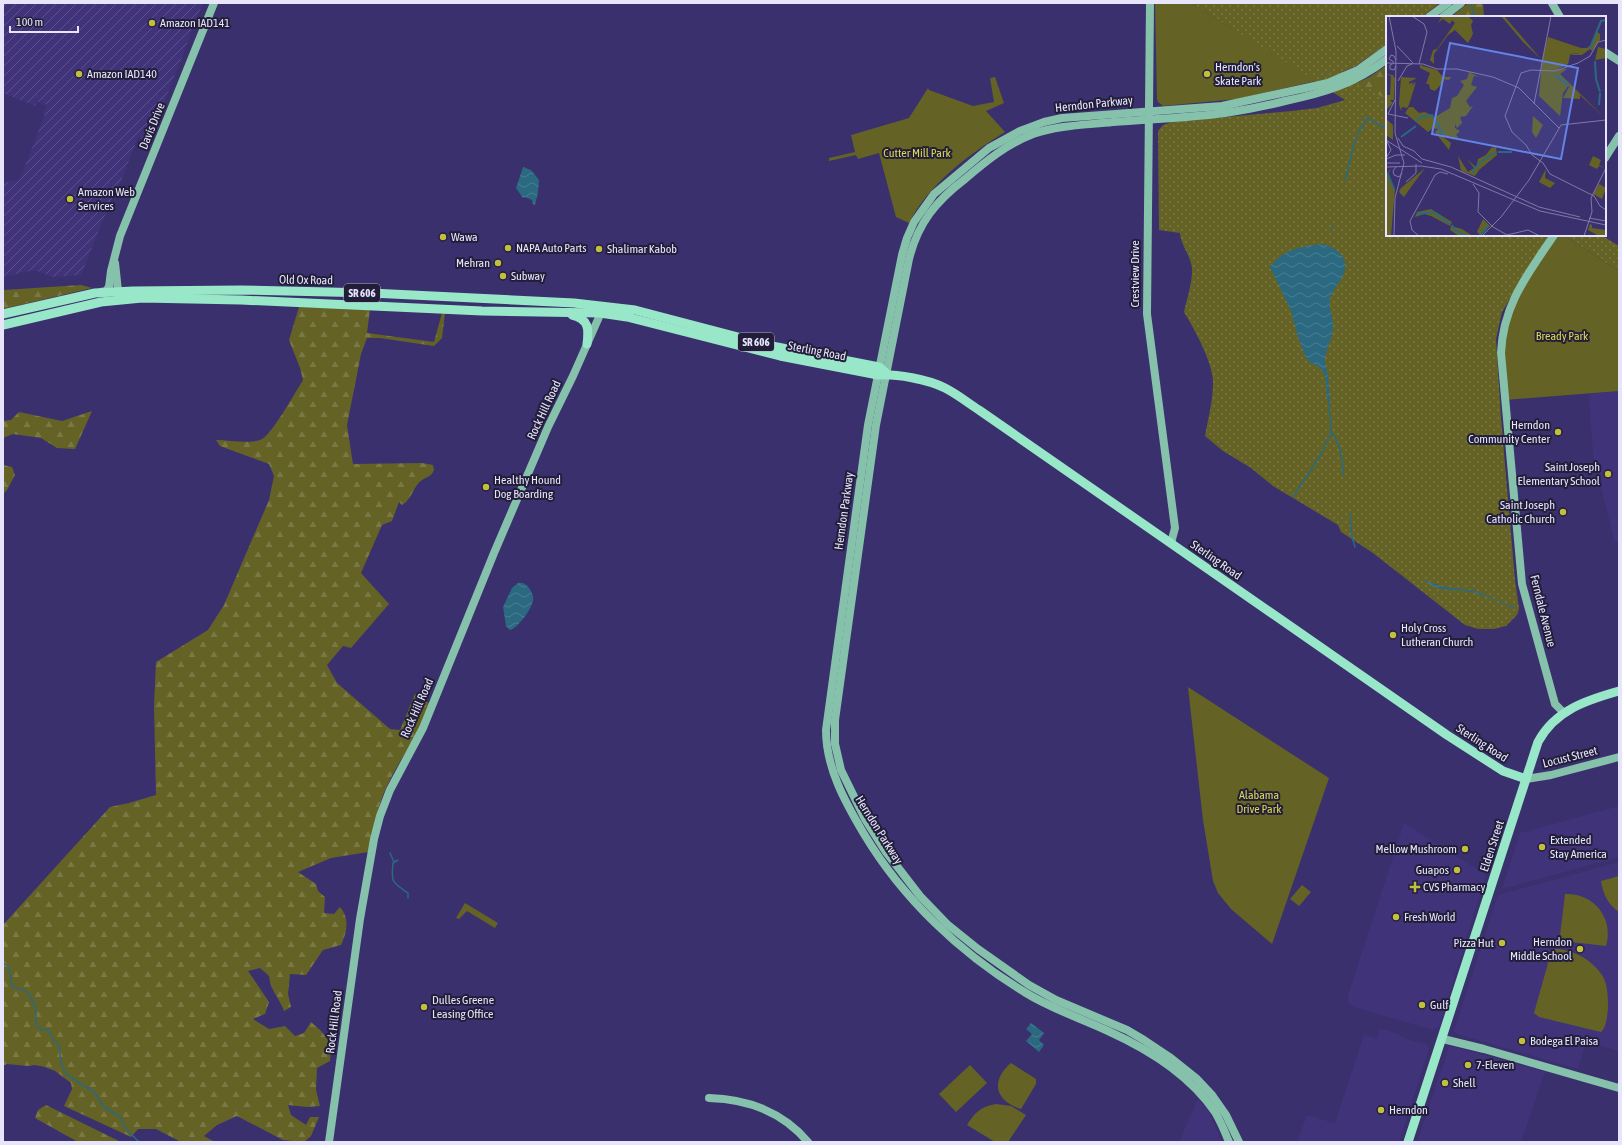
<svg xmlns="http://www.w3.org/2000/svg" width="1622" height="1145" viewBox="0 0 1622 1145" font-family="'Asap Condensed',sans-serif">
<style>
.built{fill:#403379}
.industrial{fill:url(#industrial-furrows)}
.grass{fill:url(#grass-dots)}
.forest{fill:url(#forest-firs)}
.green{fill:#646325}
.water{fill:url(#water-waves)}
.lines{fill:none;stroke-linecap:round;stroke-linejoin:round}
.stream{stroke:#2b6981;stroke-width:1.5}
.secondary{stroke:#86c2ab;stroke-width:8}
.primary{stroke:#99e7c9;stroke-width:9}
.poi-dot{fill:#c1be40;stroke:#221e3a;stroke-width:1.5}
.labels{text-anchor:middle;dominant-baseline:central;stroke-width:4;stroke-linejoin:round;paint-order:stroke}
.shield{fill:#221e3a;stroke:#aba9c2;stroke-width:1}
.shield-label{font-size:11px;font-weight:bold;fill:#e6e5fc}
.poi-label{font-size:12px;fill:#e6e5fc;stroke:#221e3a;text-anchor:start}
.street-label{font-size:12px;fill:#e6e5fc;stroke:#221e3a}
.park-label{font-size:12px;fill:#dbd852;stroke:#221e3a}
.inset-river{fill:none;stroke:#2b6981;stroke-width:2}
.inset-road{fill:none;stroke:#7f78a7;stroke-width:1}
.view{fill:#6383e5;fill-opacity:0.15;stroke:#6383e5;stroke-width:2}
.inset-edge{fill:none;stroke:#e6e5fc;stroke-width:2}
</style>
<defs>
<pattern id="industrial-furrows" width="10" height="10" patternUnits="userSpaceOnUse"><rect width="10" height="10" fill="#403379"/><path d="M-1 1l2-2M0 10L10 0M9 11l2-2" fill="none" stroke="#5c508d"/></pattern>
<pattern id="grass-dots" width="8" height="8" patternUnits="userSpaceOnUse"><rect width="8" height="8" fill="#646325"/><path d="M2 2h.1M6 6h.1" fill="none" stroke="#7a7946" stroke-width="1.8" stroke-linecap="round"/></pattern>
<pattern id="forest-firs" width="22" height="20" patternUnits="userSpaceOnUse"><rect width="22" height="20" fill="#646325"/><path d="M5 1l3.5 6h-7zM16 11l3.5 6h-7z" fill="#7a7946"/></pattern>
<pattern id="water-waves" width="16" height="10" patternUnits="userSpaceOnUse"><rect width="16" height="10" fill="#2b6981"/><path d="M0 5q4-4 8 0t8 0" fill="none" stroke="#4a7e94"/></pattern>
</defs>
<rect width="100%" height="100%" fill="#3a306e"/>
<!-- built -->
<g class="built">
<polygon points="1619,391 1619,541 1615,542 1593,456 1589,394"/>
<polygon points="1619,806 1619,857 1502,889 1520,833"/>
<polygon points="1404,823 1486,875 1439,1027 1433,1030 1354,1007 1348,1002 1348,996"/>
<polygon points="1619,862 1619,1051 1574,1038 1586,1042 1578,1069 1457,1034 1454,1031 1498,895"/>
<polygon points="1380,1028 1398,1034 1406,1039 1426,1044 1429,1049 1399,1142 1297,1142 1307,1115 1335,1123 1364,1035 1377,1039"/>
<polygon points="1449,1047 1454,1047 1545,1072 1521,1142 1417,1142"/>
<polygon points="1198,1099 1208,1110 1222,1142 1179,1142"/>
</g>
<!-- industrial -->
<polygon class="industrial" points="3,3 203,3 149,141 138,137 121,181 113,195 81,275 52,277 35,270 3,277 3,183 20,179 45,114 43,112 47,105 37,102 35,106 3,93"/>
<!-- grass -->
<g class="grass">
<path d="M1191,3H1440L1422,17H1387V44L1356,66L1342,72L1359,82L1370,77L1387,65V235H1549L1502,312L1496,339L1501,418L1515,580L1519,609L1517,615L1506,626L1494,629H1478L1465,625L1373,553L1341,532L1338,525L1273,486L1251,468L1223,451L1205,436C1208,419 1213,401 1213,383C1214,365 1194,328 1184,312C1187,299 1193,280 1192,268C1191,256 1181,246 1180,233L1159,230L1158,131L1163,125L1172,122L1292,111L1317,108L1345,100Z"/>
<polygon points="1563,235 1601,235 1619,246 1619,271"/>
</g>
<!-- forest -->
<g class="forest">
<polygon points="1468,3 1483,3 1484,17 1451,17"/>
<polygon points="1387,65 1387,100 1359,82 1370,77"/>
<polygon points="81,285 92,288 3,309 3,290"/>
<path d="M299,307L370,309L367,333L434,342L442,313H445L442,338L434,346L380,338H367L361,354L347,425L353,464L422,463L433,465L434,470C431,477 428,476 422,480C413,486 413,498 402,505L399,502L392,521L382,525L361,573L389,604L351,648L343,646L327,665L337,683L390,729L400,730L415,694L432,705C418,736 396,763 383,795C376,813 373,833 368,852L331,858L298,872L316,884L318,891L325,897L324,913L334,914L340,907C350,919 347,932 341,945L323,950L306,975L290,974L288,994L291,1007L284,1011C280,999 270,990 269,976L260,968L248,971L269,1002L265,1014L253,1019L269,1029L285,1026L295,1036L304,1033L311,1022L321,1031L331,1044L330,1061L317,1068L316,1090L320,1106L307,1107L288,1105L291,1115L306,1125L310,1117H319L311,1136L304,1142L283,1140L237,1116L217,1125L204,1136L215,1142H181L156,1129H138L131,1137L64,1106L72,1089L71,1083L55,1071L45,1067L35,1065L28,1066L7,1064L3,1066V925L110,807L129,803L156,795L154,706L156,662L208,630L224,605L269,500L274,476L269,464L220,446L216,440C230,440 245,444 260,440C270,438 296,391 303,380L300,368L289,340Z"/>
<polygon points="92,411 75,449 57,448 41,438 13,434 3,438 3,421 11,420 19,412 62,421"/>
<polygon points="3,465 12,467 15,475 7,490 3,494"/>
<polygon points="46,1105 54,1109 121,1142 78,1142 35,1118 38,1110"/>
</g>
<!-- green -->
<g class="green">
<polygon points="1155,3 1191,3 1316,81 1237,99 1163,106 1158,102 1157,99"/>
<path d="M995,77L1004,103L986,111L1005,132C968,155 929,184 909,223L896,217L879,153L858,159L856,155L829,161V158L855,152L851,135L909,118L928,88L929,90L973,106L994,102L990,78Z"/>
<polygon points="1554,235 1563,235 1619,271 1619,391 1505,400 1501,353 1508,313"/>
<polygon points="1188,687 1329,778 1272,944 1231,909 1218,893 1213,881 1203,820"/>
<path d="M1619,876V912C1608,905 1603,894 1601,881Z"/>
<polygon points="1302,885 1311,892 1299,906 1290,899"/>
<path d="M1565,894C1594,893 1614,918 1606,946L1563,941L1560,936Z"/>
<polygon points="465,903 498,923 495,928 467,911 459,919 456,918"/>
<path d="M1552,949C1570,948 1592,959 1602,975C1608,984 1608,998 1608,1008C1607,1016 1607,1026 1601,1032L1539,1017L1534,1013Z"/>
<path d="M1011,1063L1036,1079V1084L1021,1109C995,1101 990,1081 1011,1063Z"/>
<polygon points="970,1065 987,1083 956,1112 939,1094"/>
<path d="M996,1104L1011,1106L1026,1115L1008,1142H995L967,1125C974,1113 982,1106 996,1104Z"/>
</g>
<!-- water -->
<g class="water">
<polygon points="523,167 531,170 539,180 538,193 535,205 533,204 532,200 525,197 523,198 516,188"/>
<path d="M1320,244C1330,245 1343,252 1345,263C1347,278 1333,286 1330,299C1328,308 1334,317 1333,327C1333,338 1326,348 1325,359C1324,363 1327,367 1327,371C1329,381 1329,391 1330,402L1328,403C1325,393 1328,379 1322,370C1318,364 1310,365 1306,358L1298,337L1291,311L1270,267L1271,264H1273C1282,250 1304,246 1320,244Z"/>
<path d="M1423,580L1444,587L1476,591L1514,607V609C1507,604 1479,593 1471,592C1454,589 1437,592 1423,580Z"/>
<path d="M518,583C523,582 526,584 529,588C531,591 534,596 533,600C532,609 518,628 510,630L506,626L503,607L512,588Z"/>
<polygon points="1031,1023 1044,1033 1039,1040 1044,1045 1039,1052 1026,1041 1032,1034 1026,1029"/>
</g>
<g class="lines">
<!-- stream -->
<g class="stream">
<polyline points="1471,5 1474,17"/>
<polyline points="1385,100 1387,99"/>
<polyline points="1357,135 1367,118 1387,129"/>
<polyline points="1345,180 1356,138"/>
<polyline points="1332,229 1333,226"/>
<polyline points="1547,235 1548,235"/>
<path d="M1332,433C1341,445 1343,460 1343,475"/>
<polyline points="1293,497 1320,456 1331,433 1329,402"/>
<polyline points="1350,514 1352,537 1355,547"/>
<path d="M390,853L394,862L398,860L393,863C391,883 392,882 408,893V898"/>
<polyline points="3,963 9,967 11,981 13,987 24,990 28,993 34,1003 36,1011 36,1026 41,1030 49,1030 53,1040 59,1045 61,1063 66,1074 94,1092 103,1106 120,1117 126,1129 139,1142"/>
</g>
<!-- secondary -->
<g class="secondary">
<polyline points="1150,3 1147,314 1175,528 1171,543"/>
<polyline points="1552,3 1560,17"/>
<polyline points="1429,17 1448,3"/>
<polyline points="1443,17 1461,3"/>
<polyline points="1605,52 1619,61"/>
<polyline points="1605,158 1619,136"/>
<path d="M1554,235C1528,274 1503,304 1501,353L1522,584L1555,704L1564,713"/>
<polyline points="115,263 118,291"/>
<polyline points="101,292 106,291 109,287 111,271 120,236 214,3"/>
<polyline points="1526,779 1551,775 1619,757"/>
<polyline points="1443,1039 1484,1049 1619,1088"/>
<path d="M709,1098C747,1099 783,1112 808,1142"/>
<polyline points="329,1142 360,919 374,839 380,816 390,790 423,728 494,553 548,427 573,376 603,308"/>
<path d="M1229,1142C1225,1132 1221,1122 1215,1112C1190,1075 1148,1049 1108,1031C1080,1018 1052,1009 1026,993C961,954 903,899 864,834C845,802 826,768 826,730L868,425L902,255L907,238L914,222L934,194L989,148L1020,131L1044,122L1062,118L1222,106L1310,87L1328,83L1358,70L1387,49"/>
<path d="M1239,1142L1226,1115L1212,1095L1196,1078L1171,1058L1144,1040L1127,1030L1056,1000L1029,985L978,949L947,924L920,896L886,852L865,819L841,770L835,744V720L876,425L909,259C918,223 936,201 965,179C986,161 1007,144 1033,134C1059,125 1086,125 1113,122C1151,119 1188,118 1225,113C1245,110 1265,106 1285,101C1324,93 1354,84 1387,59"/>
</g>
<!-- primary -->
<g class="primary">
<polyline points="3,314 95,293 133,291 241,290 371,293 574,303 635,310 772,346 879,367 887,374"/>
<path d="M572,315C589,319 589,329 587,344"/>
<path d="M3,325L101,302L142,298L241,300L482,311L600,313L627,317L780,356L878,375C897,374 927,379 945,388C957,394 968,403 979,410L1447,735L1503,771L1526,779"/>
<path d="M1408,1142L1538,742C1555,710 1587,700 1619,691"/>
</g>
</g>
<!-- markers -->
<g class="poi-dot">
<circle cx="152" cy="23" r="4"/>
<circle cx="79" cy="74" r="4"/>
<circle cx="1207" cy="74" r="4"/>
<circle cx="70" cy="199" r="4"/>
<circle cx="443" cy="237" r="4"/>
<circle cx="508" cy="248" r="4"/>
<circle cx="599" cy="249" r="4"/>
<circle cx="498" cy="263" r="4"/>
<circle cx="503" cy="276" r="4"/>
<circle cx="1558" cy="432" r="4"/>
<circle cx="1608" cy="474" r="4"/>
<circle cx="486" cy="487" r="4"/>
<circle cx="1563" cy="512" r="4"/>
<circle cx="1393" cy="635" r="4"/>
<circle cx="1542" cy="847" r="4"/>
<circle cx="1465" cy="849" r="4"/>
<circle cx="1457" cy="870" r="4"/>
<path d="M1413 881h4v4h4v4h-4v4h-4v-4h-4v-4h4z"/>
<circle cx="1396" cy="917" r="4"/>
<circle cx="1502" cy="943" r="4"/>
<circle cx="1580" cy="949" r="4"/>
<circle cx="1422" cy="1005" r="4"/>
<circle cx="424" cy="1007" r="4"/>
<circle cx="1522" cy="1041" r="4"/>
<circle cx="1468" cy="1065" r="4"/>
<circle cx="1445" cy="1083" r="4"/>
<circle cx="1381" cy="1110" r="4"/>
</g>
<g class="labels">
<!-- shield labels -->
<g class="shield">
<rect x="344" y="284" width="36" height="18" rx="3"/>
<rect x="738" y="333" width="36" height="18" rx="3"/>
</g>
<g class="shield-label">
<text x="362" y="293">SR 606</text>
<text x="756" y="342">SR 606</text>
</g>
<!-- poi labels -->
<g class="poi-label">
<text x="160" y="23">Amazon IAD141</text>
<text x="1215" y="67">Herndon's<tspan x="1215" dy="14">Skate Park</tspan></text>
<text x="87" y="74">Amazon IAD140</text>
<text x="78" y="192">Amazon Web<tspan x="78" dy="14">Services</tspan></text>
<text x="451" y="237">Wawa</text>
<text x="516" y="248">NAPA Auto Parts</text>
<text x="607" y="249">Shalimar Kabob</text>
<text x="490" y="263" text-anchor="end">Mehran</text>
<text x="511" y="276">Subway</text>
<text x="1550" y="425" text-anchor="end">Herndon<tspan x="1550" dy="14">Community Center</tspan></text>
<text x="1600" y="467" text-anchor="end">Saint Joseph<tspan x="1600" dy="14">Elementary School</tspan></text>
<text x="494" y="480">Healthy Hound<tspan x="494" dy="14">Dog Boarding</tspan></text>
<text x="1555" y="505" text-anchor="end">Saint Joseph<tspan x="1555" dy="14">Catholic Church</tspan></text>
<text x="1401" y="628">Holy Cross<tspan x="1401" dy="14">Lutheran Church</tspan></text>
<text x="1550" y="840">Extended<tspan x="1550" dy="14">Stay America</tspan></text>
<text x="1457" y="849" text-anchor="end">Mellow Mushroom</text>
<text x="1449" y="870" text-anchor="end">Guapos</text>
<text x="1423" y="887">CVS Pharmacy</text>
<text x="1404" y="917">Fresh World</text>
<text x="1572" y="942" text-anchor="end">Herndon<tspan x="1572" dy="14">Middle School</tspan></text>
<text x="1494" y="943" text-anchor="end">Pizza Hut</text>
<text x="432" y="1000">Dulles Greene<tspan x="432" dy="14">Leasing Office</tspan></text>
<text x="1430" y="1005">Gulf</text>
<text x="1530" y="1041">Bodega El Paisa</text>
<text x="1476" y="1065">7-Eleven</text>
<text x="1453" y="1083">Shell</text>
<text x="1389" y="1110">Herndon</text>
</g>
<!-- street labels -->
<g class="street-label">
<text transform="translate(1094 104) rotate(-6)">Herndon Parkway</text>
<text transform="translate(152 126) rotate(-68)">Davis Drive</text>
<text transform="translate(1135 274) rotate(-90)">Crestview Drive</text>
<text transform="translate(306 280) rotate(1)">Old Ox Road</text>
<text transform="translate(817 351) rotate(11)">Sterling Road</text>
<text transform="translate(544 410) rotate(-65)">Rock Hill Road</text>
<text transform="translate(844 511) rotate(-82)">Herndon Parkway</text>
<text transform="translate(1216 560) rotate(35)">Sterling Road</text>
<text transform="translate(1543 611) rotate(76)">Ferndale Avenue</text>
<text transform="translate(417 708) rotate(-66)">Rock Hill Road</text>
<text transform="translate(1482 743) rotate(33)">Sterling Road</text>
<text transform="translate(1570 757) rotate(-14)">Locust Street</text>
<text transform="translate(879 830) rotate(58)">Herndon Parkway</text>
<text transform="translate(1492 846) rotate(-72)">Elden Street</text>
<text transform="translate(334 1022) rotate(-83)">Rock Hill Road</text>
</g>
<!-- park labels -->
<g class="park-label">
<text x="917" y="153">Cutter Mill Park</text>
<text x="1562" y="336">Bready Park</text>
<text x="1259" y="795">Alabama<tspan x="1259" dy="14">Drive Park</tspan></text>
</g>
</g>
<!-- overview -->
<g transform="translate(1386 16)">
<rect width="220" height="220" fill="#3a306e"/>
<path d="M115,0H118L155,43L137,26ZM162,21L195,32V37L184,38L182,48L172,53H181L174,58L219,102L183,69L177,77L174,100L153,80L156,43Z" fill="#646325"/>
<path d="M53,0H82L87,5L85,9L87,18L82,27L69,14L62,19L48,38V48L44,44L47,34L51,33L69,7L66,4L64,8L57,3L52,7L55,2ZM210,15L214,18V24L206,35L204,33L196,39H184L182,48V39L194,37L195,32H201L206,28ZM34,49L51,54L57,61H65L63,64L56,63L58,65L49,75L44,73L43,68H40L44,57L34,52ZM83,56L93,61L94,59L93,61L88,60L85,69L91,71L80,85L84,91L87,90L80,100L74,101L76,107L71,112L69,108V112L74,115L70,119L72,121L70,123L63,120L68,124L52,117L65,127L63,134L49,116L52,113L47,112L42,116L19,97L23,91H27L33,97L39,96L49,101L64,92L66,82L71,80L78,69L74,65L81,63ZM0,58L7,59L9,63L8,84H4L7,87L1,93L0,100V79H4L5,60ZM15,61L31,62L23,66V68L28,66L25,70L30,66L29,69L23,89L21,92L16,91L15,95L13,88ZM0,103L7,109V124L0,119ZM72,140L82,156L88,152L81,143L93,154L89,160L75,155ZM5,152L2,159L9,173L5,220H0V159ZM39,152L25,171L18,181L13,176L15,172ZM45,193L66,206L64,210L45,200L38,198L29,201L31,196ZM204,208L206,209V212L220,214L219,219L213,220L202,214ZM65,210L76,213L85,219L90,220H73L64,214Z" fill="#646325"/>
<path d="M212,31L220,33V42L209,44ZM184,69L194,79V83L177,82ZM147,100L157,109L150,122L146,116ZM110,131L111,139L93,154L90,151L92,143L100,139L105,132ZM207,140L215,144L213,149L219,153L213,150L211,153L203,149ZM160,153L159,162L169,167L164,172L153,166ZM213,168L220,172L216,183L207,178ZM97,203L104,210L95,220L91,216Z" fill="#646325"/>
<path class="inset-river" d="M204,32L215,5L220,4M209,45L210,63L214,76M169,59L183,70M213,89L214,77M30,106L34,101L46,99L58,120M15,121L30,110M112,136H126M86,157L93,147L110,136M2,158L8,173M31,198L47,196L64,208M66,209L69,214L80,220M94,219L102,210"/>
<path class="inset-road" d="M3,0L10,35L9,117L18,147L9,182L8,220M26,0L38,8L41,16L33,48M220,24L212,26L204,40L192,47L169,55L145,54L135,57L119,100L126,116L140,129L146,139L157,147L164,158L208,180L214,190L220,194M11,30L27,47M8,46L3,43L5,39L8,40L10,44M0,47L37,48L51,53H71L107,61L133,72L173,112M8,47L4,49V53L8,54L10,50M12,65L21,50L26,48M9,84L2,98L22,102M148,88L165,0M12,122L17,130L28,135L36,143L65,151L153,191L194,201M0,124L36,147M0,142L5,134L1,125M0,143L10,139H19M0,147H14M0,151L35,150L55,153L154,195L220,209M10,151L7,155L8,159L13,161L16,157M20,166L30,157V148M87,168L93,177L92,196L107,211L121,219L142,214L154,220M203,202L220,205M33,220L26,214L24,205L49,159L54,156L62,158M96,220L115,201L143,164L175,109L220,104M198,220L206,196L205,182L220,152"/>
<path class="view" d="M64,27L192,52L175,143L46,118Z"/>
<rect width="220" height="220" class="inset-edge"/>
</g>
<!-- border -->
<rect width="1622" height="1145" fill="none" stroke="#e6e5fc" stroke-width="8"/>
<!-- scale -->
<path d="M10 26v6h68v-6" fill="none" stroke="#e6e5fc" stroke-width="2"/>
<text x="16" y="26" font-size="12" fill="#e6e5fc" stroke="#221e3a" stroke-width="3" paint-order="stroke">100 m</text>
</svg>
